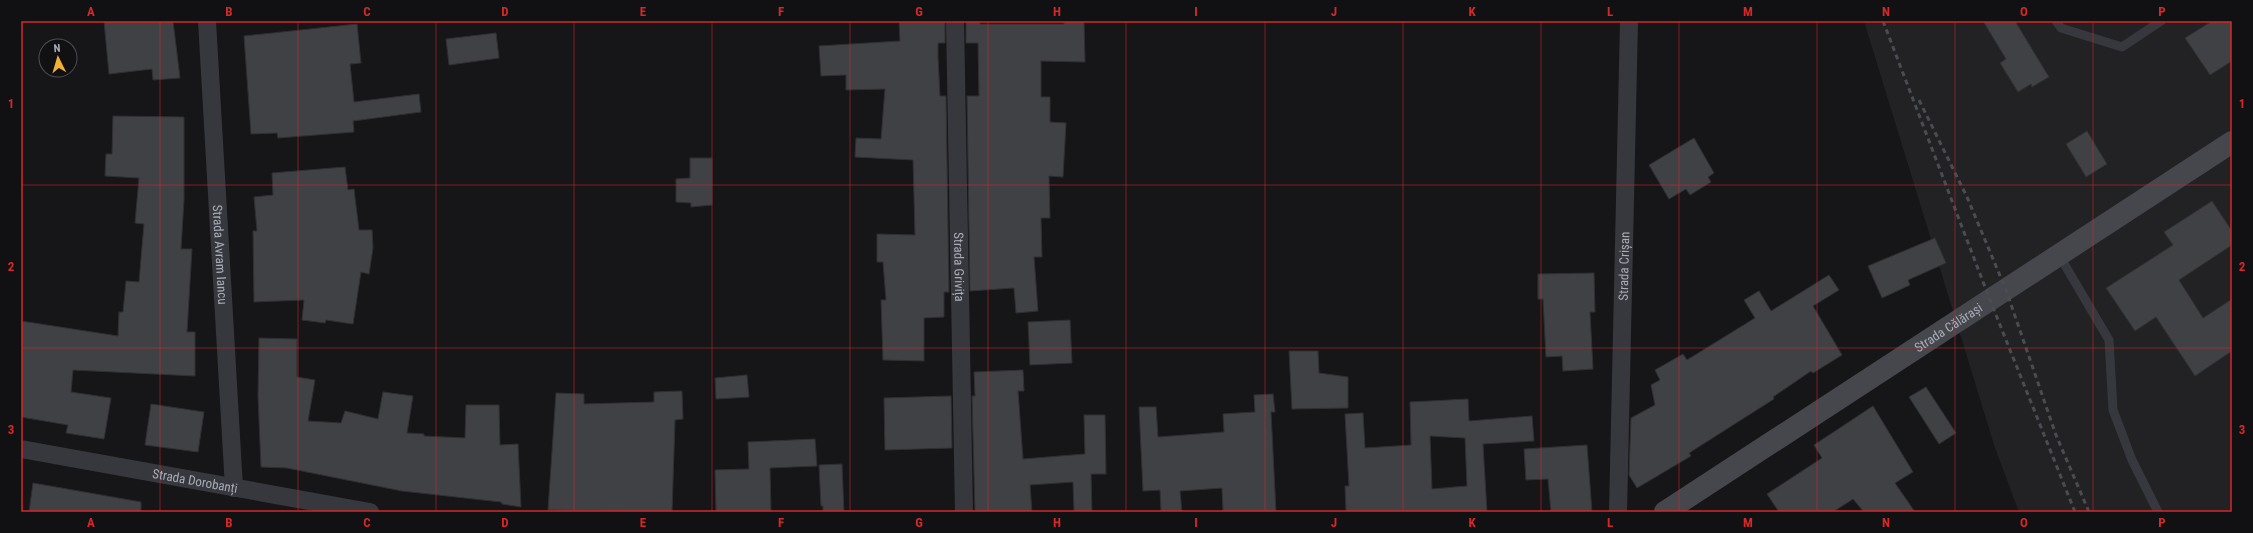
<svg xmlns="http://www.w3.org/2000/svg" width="2253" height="533" viewBox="0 0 2253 533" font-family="'Roboto Condensed',sans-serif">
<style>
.built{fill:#222225}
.building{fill:#404145;stroke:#303034;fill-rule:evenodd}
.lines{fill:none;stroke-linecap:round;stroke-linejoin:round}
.lane{stroke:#37383d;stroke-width:9}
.street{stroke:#37383d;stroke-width:18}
.secondary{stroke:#45474d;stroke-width:22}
.rail{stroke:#4a4c52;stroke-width:3;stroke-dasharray:5 4;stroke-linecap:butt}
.grid{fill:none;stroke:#d62828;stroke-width:1;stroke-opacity:0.55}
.labels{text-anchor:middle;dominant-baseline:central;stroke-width:3.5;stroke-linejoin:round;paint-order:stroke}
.street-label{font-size:13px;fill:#a8adb8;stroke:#111113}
.neatline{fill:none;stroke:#d62828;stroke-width:1.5}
.grid-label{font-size:13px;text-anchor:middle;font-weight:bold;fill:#d62828}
</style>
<rect width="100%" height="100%" fill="#161618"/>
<!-- built -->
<polygon class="built" points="1864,21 2232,21 2232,512 2019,512 1995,448"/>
<!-- building -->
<g class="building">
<polygon points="104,21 173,21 180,78 153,80 152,69 109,74"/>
<polygon points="899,21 945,21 945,43 938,43 938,57 940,96 946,96 949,292 944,292 944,317 924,318 924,361 883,360 881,300 886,300 883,262 877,262 877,234 915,235 913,160 855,157 856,138 881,139 885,89 846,90 846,75 821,76 819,46 900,41"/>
<polygon points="966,21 980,21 980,24 1064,24 1064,21 1084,21 1085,62 1041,61 1041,97 1050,97 1050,122 1066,123 1063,177 1049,176 1050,218 1041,218 1042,257 1034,257 1038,311 1016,313 1014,288 970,291 967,96 979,96 978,43 966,43"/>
<polygon points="1983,21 2015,21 2049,77 2032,87 2031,84 2018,92 2000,63 2006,59"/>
<polygon points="2212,21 2232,21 2232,61 2210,75 2185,38"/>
<polygon points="357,24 361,63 350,64 354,102 419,94 421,112 353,121 354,132 278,138 277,133 251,134 244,36"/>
<polygon points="496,33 499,58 449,65 446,39"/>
<polygon points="113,116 184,117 184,200 181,249 192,249 187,332 195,332 195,376 73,370 71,392 111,398 104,439 66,433 68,425 21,417 21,321 118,336 119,312 123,312 126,281 139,282 144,224 135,223 139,178 105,176 106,154 112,154"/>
<polygon points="2087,131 2107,164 2086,177 2066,144"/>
<polygon points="1694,138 1714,173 1708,177 1711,182 1690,195 1686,189 1669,199 1649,165"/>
<polygon points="690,158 712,158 712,205 691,207 691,203 676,202 676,179 690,178"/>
<polygon points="345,167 348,190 354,189 359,230 372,230 373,248 369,274 361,272 353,324 326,320 325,323 302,320 304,300 254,302 253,231 257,231 254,197 273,195 272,173"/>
<polygon points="2212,201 2232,231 2232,245 2179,280 2203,318 2232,299 2232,351 2195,376 2156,317 2135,331 2106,288 2173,245 2164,232"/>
<polygon points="1935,238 1946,263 1908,280 1910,285 1882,298 1868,266"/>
<polygon points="1594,273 1595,312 1590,312 1593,369 1563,371 1562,356 1546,357 1543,299 1538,299 1538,274"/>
<polygon points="1829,275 1839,290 1813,306 1842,355 1813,373 1811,371 1773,397 1774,399 1689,453 1691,456 1637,488 1629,475 1631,418 1655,405 1651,385 1660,380 1655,370 1683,354 1687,360 1755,318 1744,300 1759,291 1771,311"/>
<polygon points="1070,320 1072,363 1030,365 1028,322"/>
<polygon points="259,338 297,339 297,377 315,380 308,421 341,423 345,411 378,419 383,392 413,396 407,433 424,434 424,436 465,438 466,405 499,405 500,445 518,444 521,507 502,504 501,502 402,491 287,468 261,467 258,396"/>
<polygon points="1289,351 1318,351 1319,373 1348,377 1348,408 1292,409"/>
<polygon points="1023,370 1024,391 1018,391 1023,459 1085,454 1084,415 1105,415 1106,474 1091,474 1092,512 1074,512 1073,482 1030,485 1032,512 975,512 972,396 975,396 974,372"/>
<polygon points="747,375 749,397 716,399 715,378"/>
<polygon points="1926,387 1956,433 1939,444 1909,397"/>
<polygon points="682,391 683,419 675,420 672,512 548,510 556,393 584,394 584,404 654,402 654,392"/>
<polygon points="1273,394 1275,412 1271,412 1276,512 1223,512 1222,488 1180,491 1182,512 1161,512 1160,490 1143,491 1139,407 1156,407 1158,437 1224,432 1223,414 1255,412 1254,395"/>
<polygon points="951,396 952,448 885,450 884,398"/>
<path d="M1468,399L1469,421L1532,416L1534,441L1483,444L1487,512H1346L1345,486H1349L1345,414L1363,413L1365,448L1411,445L1410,402ZM1430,436L1465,438L1467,486L1432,489Z"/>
<polygon points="151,404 204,412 198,452 145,445"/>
<polygon points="1873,406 1913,472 1895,483 1915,512 1864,512 1853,499 1833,512 1779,512 1767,494 1822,458 1814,445"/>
<polygon points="815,439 817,466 770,468 771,512 716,512 715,470 749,469 748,442"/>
<polygon points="1587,445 1592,512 1551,512 1548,479 1526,480 1524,449"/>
<polygon points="842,464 844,512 823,512 823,506 821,506 819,465"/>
<polygon points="33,483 141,502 141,512 29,512"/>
</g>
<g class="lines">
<!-- lane -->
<g class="lane">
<polyline points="2056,21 2061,28 2122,47 2161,21"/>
<polyline points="2059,255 2109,340 2113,410 2132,460 2158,512"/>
</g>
<!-- street -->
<g class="street">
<path id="s1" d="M207,21L234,488"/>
<path id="s2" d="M955,21L964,512"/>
<path id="s3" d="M21,449L370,512"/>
<path id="s4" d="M1618,512L1629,21"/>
</g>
<!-- secondary -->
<path class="secondary" id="s5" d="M1665,512L2232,142"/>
<!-- rail -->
<g class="rail">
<polyline points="1883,21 1990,300 2075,512"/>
<polyline points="1919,100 1967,197 2006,290 2056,435 2089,512"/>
</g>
</g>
<!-- grid -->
<path class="grid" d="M160,21V512M298,21V512M436,21V512M574,21V512M712,21V512M850,21V512M988,21V512M1126,21V512M1265,21V512M1403,21V512M1541,21V512M1679,21V512M1817,21V512M1955,21V512M2093,21V512M21,185H2232M21,348H2232"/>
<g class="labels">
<!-- street labels -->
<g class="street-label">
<text stroke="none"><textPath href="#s1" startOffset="234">Strada Avram Iancu</textPath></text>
<text stroke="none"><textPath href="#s4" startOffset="246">Strada Crișan</textPath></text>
<text stroke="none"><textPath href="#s2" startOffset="246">Strada Grivița</textPath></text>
<text stroke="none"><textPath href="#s5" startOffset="338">Strada Călărași</textPath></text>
<text stroke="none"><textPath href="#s3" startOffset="177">Strada Dorobanți</textPath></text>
</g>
</g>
<!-- border -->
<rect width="2253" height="533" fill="none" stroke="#111113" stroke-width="44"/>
<!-- north arrow -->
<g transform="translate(58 58) rotate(355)"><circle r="19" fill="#111113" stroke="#4d4f55"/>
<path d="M0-3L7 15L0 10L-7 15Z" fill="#f2b134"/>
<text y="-6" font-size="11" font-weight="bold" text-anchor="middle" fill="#a8adb8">N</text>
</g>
<rect x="22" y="22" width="2209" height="489" class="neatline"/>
<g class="grid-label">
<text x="91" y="16">A</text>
<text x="229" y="16">B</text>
<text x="367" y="16">C</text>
<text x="505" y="16">D</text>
<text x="643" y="16">E</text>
<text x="781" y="16">F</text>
<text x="919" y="16">G</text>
<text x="1057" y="16">H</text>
<text x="1196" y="16">I</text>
<text x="1334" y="16">J</text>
<text x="1472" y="16">K</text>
<text x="1610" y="16">L</text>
<text x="1748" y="16">M</text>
<text x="1886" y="16">N</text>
<text x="2024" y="16">O</text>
<text x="2162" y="16">P</text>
<text x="11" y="108">1</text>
<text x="2242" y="108">1</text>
<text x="11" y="271">2</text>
<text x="2242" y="271">2</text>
<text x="11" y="434">3</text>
<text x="2242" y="434">3</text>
<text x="91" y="527">A</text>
<text x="229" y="527">B</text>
<text x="367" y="527">C</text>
<text x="505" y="527">D</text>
<text x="643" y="527">E</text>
<text x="781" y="527">F</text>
<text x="919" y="527">G</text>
<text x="1057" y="527">H</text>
<text x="1196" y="527">I</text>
<text x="1334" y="527">J</text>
<text x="1472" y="527">K</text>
<text x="1610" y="527">L</text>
<text x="1748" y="527">M</text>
<text x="1886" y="527">N</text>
<text x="2024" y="527">O</text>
<text x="2162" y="527">P</text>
</g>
</svg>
